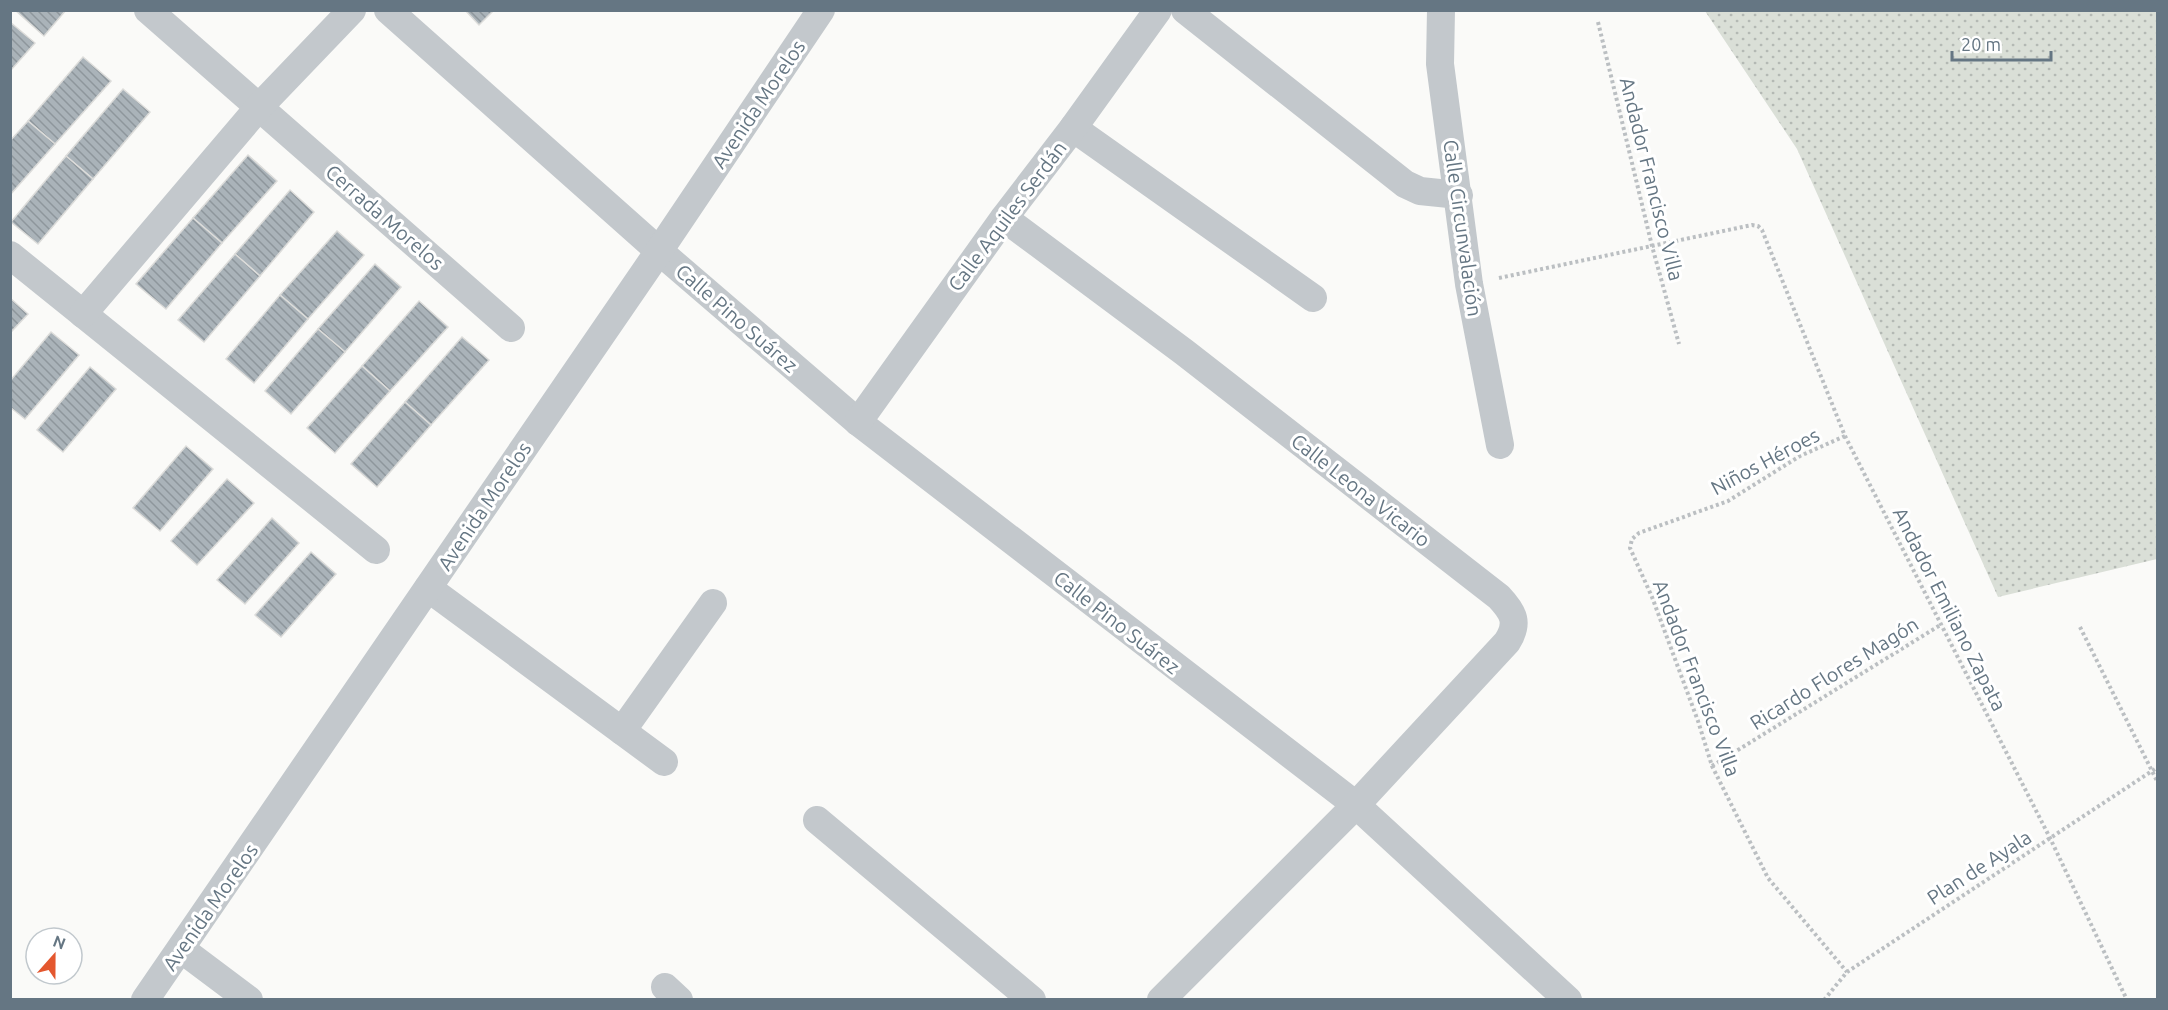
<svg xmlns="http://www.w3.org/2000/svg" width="2168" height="1010" viewBox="0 0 2168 1010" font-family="Ubuntu,sans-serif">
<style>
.grass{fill:url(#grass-dots)}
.building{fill:url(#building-back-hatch);stroke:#dcdcda;stroke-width:1.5}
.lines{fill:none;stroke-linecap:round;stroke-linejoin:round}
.path{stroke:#bbbfc2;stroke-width:4;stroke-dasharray:3 3;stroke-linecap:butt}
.street{stroke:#c3c8cc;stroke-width:28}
.labels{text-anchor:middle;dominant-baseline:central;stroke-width:6;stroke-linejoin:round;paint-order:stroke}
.street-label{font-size:20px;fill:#657683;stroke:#fff}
</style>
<defs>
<pattern id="grass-dots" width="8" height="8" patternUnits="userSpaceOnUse" patternTransform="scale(1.5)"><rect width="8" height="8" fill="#dadfd7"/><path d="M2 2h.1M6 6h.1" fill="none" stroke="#b4b9b4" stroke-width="1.8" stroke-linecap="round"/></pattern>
<pattern id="building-back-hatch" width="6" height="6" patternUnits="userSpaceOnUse" patternTransform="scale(1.5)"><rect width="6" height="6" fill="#aab3b9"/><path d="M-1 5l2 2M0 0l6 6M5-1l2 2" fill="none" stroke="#8e969c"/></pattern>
</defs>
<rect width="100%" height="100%" fill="#fafaf8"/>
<!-- grass -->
<polygon class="grass" points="1705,11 2157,11 2157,559 1998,597 1797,149"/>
<!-- building -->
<g class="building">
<polygon points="15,10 66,10 44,36"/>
<polygon points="465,10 494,10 479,25"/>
<polygon points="10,22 35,43 11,70 10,69"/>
<polygon points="83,57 111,81 55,144 28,121"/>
<polygon points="123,89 150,112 93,179 66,156"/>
<polygon points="28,121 55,144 10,195 10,141"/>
<polygon points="248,155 277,181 222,243 193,218"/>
<polygon points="66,156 93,179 38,244 11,222"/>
<polygon points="290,190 314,212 260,276 235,254"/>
<polygon points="193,218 222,243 166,309 136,284"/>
<polygon points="337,231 364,255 308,319 280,295"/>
<polygon points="235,254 260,276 204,342 178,320"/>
<polygon points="375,264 401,287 345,352 318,329"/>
<polygon points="280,295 308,319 254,383 226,359"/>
<polygon points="10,298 28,314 10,333"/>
<polygon points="419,301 448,327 390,391 362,366"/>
<polygon points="318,329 345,352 291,414 265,391"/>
<polygon points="51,332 79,355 25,419 10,407 10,381"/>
<polygon points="462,337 489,360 431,425 405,402"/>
<polygon points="362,366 390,391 335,453 307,428"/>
<polygon points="90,367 116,389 63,452 37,430"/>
<polygon points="405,402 431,425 377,487 351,464"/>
<polygon points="186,446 213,469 160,531 133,508"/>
<polygon points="227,479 254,503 197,565 171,541"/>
<polygon points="272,518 299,543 245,604 217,580"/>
<polygon points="311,552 336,574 281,637 255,615"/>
</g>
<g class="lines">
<!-- path -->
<g class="path">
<polyline points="1598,22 1652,246 1679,344"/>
<polyline points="1499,278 1752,225 1758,226 1762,230 1845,436 2050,838 2127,1000"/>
<polyline points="1845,436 1800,456 1728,501 1639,533 1632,539 1630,548 1652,597 1698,721 1712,766 1768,878 1847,972"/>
<polyline points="2080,627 2158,783"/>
<polyline points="1712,766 1942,624"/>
<polyline points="1824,1000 1847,972 2158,767"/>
</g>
<!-- street -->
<g class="street">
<polyline points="148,10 511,328"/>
<polyline points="388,10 659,251 858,422 1356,805 1568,1000"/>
<polyline points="1185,10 1405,184 1420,191 1459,195"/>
<polyline points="1441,10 1440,64 1469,284 1500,445"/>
<polyline points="1073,128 1313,298"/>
<path d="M1004,218L1184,352L1499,597C1514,613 1519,623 1507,642L1356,805L1161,1000"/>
<polyline points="10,255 376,550"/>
<polyline points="83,314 259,107 352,10"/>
<polyline points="858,422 1004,218 1073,128 1158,10"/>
<polyline points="428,588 664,762"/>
<polyline points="622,731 713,603"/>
<polyline points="817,820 1032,1000"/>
<polyline points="181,949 249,1000"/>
<polyline points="665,987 679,1000"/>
<polyline points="145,1000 659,251 821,10"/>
</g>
</g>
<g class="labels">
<!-- street labels -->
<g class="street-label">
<text transform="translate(758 104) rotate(-56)">Avenida Morelos</text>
<text transform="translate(1652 179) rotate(76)">Andador Francisco Villa</text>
<text transform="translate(1007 216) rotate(-53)">Calle Aquiles Serdán</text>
<text transform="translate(385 217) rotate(41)">Cerrada Morelos</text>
<text transform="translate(1463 228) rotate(82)">Calle Circunvalación</text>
<text transform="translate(737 318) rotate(41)">Calle Pino Suárez</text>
<text transform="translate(1765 461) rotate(-28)">Niños Héroes</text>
<text transform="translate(1361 490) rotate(38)">Calle Leona Vicario</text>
<text transform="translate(484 506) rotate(-56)">Avenida Morelos</text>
<text transform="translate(1950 609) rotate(63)">Andador Emiliano Zapata</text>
<text transform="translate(1117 622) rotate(38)">Calle Pino Suárez</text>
<text transform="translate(1834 673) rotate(-32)">Ricardo Flores Magón</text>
<text transform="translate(1697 678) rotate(69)">Andador Francisco Villa</text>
<text transform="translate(1979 867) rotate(-33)">Plan de Ayala</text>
<text transform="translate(210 907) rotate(-55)">Avenida Morelos</text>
</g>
</g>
<!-- border -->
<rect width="2168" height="1010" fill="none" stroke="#657683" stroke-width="24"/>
<!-- north arrow -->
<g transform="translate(54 956) rotate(21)"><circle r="28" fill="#ffffff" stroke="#c1c8cd" stroke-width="1.5"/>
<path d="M0-4.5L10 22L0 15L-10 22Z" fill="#e4572e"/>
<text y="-9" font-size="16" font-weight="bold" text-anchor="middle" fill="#657683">N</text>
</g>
<!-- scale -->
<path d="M1952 51v9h99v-9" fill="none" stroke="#657683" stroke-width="3"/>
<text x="1961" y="51" font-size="18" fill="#657683" stroke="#ffffff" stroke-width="4.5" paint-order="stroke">20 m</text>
</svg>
